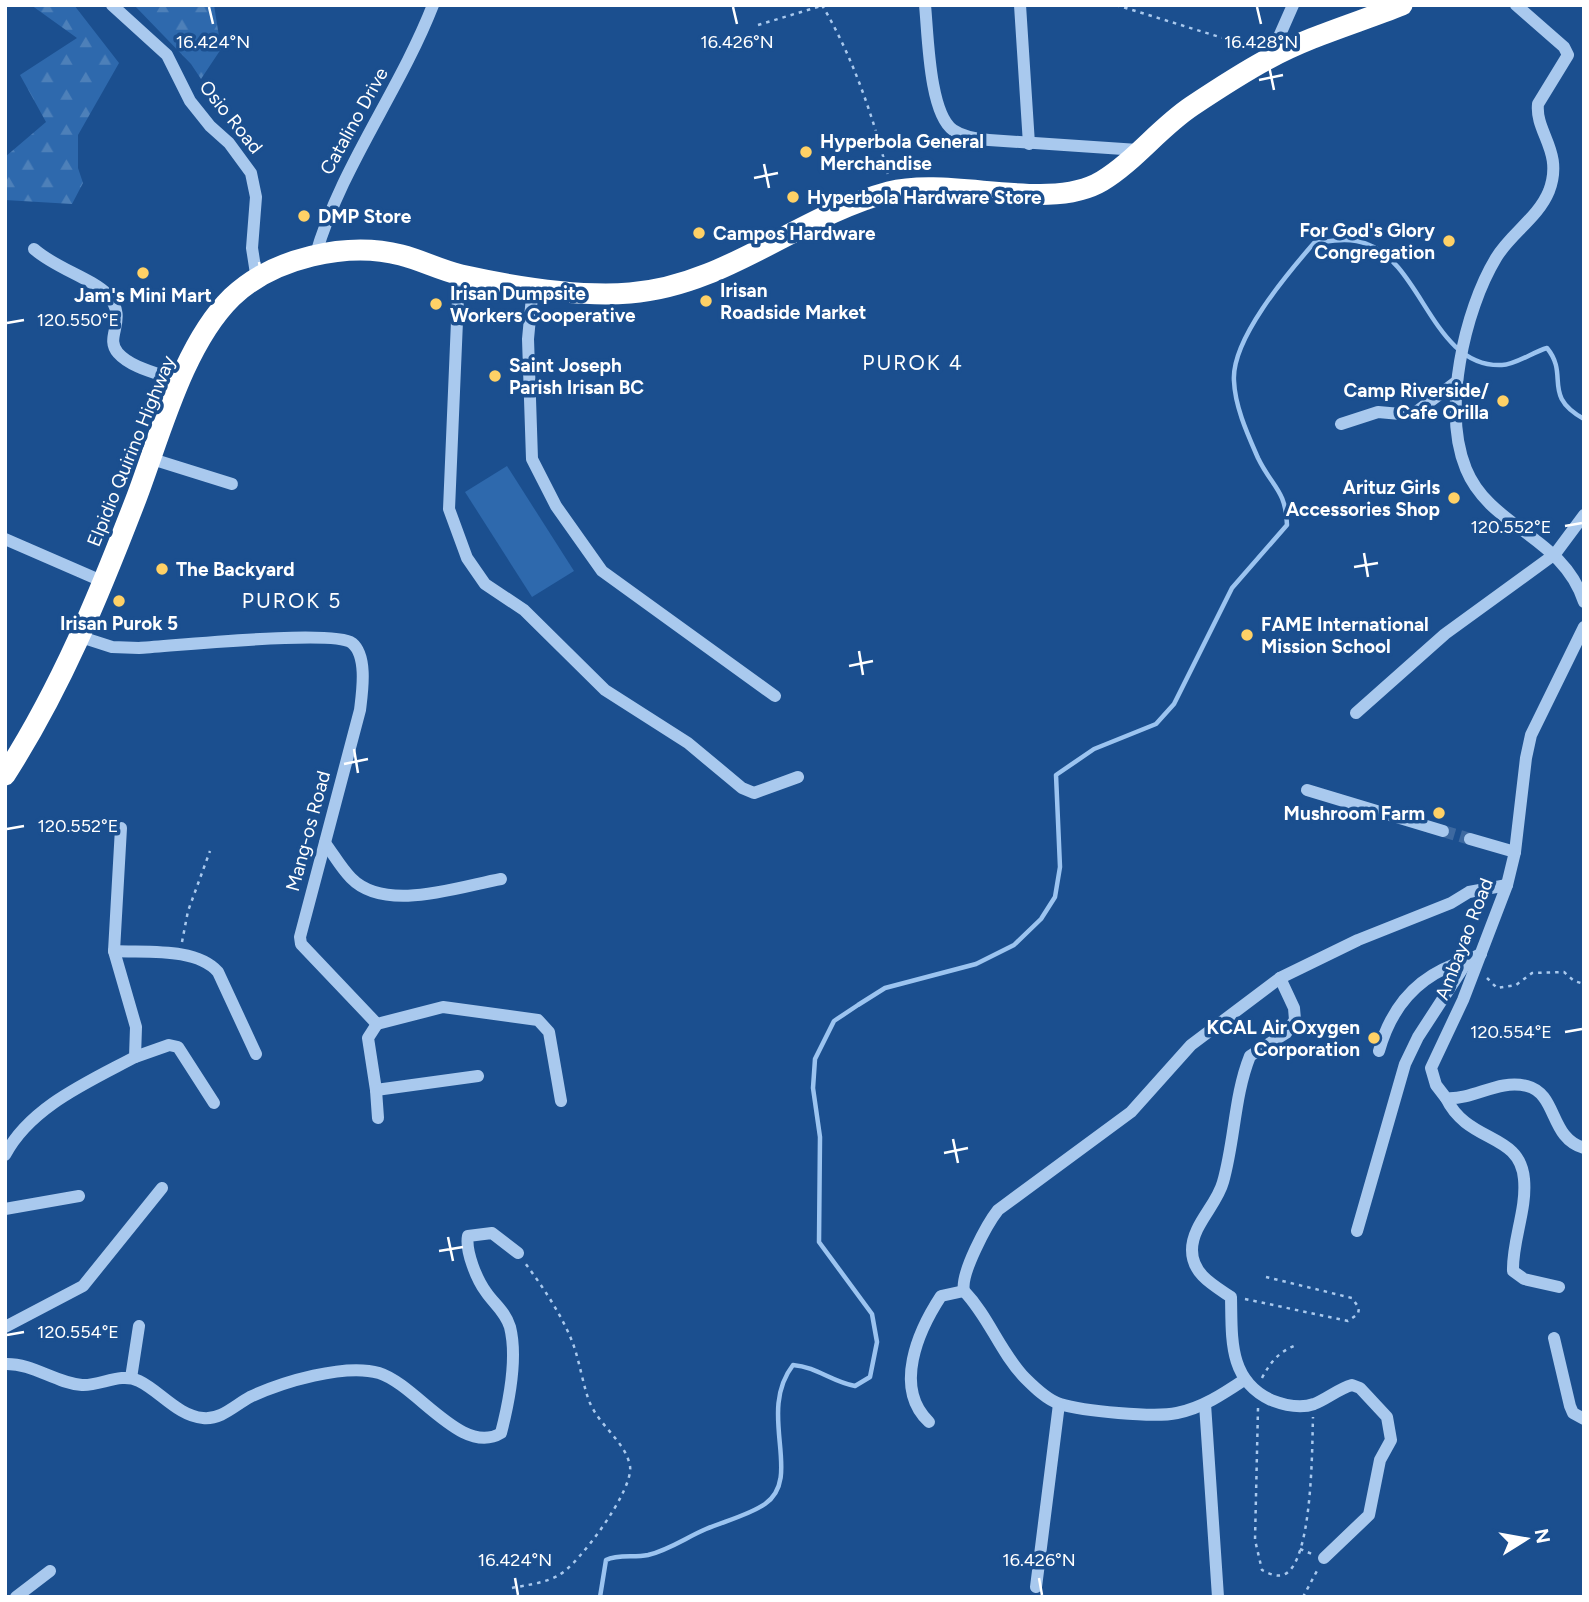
<svg xmlns="http://www.w3.org/2000/svg" width="1589" height="1602" viewBox="0 0 1589 1602" font-family="Figtree,sans-serif">
<style>
.green{fill:#2e69ad}
.forest{fill:url(#forest-firs)}
.lines{fill:none;stroke-linecap:round;stroke-linejoin:round}
.stream{stroke:#9cc4f0;stroke-width:4.5}
.minor-tunnel{stroke:#3d69a0;stroke-width:12;stroke-dasharray:12 6;stroke-linecap:butt}
.path{stroke:#a9c9ee;stroke-width:2.5;stroke-dasharray:3.5 5;stroke-linecap:butt}
.minor{stroke:#a9c9ee;stroke-width:12}
.highway{stroke:#fff;stroke-width:21}
.ticks{fill:none;stroke:#fff;stroke-width:2.5}
.poi-dot{fill:#ffd166;stroke:#1b4f8f;stroke-width:2.5}
.labels{text-anchor:middle;dominant-baseline:central;stroke-width:7;stroke-linejoin:round;paint-order:stroke}
.street-label{font-size:19px;fill:#fff;stroke:#1b4f8f}
.poi-label{font-size:19px;font-weight:bold;fill:#fff;stroke:#1b4f8f;text-anchor:start}
.neighbourhood-label{font-size:21px;letter-spacing:2px;fill:#fff;stroke:#1b4f8f}
.ticks-label{font-size:18px;text-anchor:middle;fill:#fff;stroke:#1b4f8f;stroke-width:7;stroke-linejoin:round;paint-order:stroke}
</style>
<defs>
<pattern id="forest-firs" width="22" height="20" patternUnits="userSpaceOnUse" patternTransform="scale(1.75)"><rect width="22" height="20" fill="#2e69ad"/><path d="M5 1l3.5 6h-7zM16 11l3.5 6h-7z" fill="#4d80b9"/></pattern>
</defs>
<rect width="100%" height="100%" fill="#1b4f8f"/>
<!-- green -->
<polygon class="green" points="507,466 574,571 532,597 465,492"/>
<!-- forest -->
<g class="forest">
<polygon points="31,5 74,5 119,63 78,135 78,168 83,183 72,204 5,200 5,157 46,122 20,75 77,38"/>
<polygon points="134,5 214,5 221,49 201,79 191,64"/>
</g>
<g class="lines">
<!-- stream -->
<path class="stream" d="M600,1597L606,1560C618,1554 634,1558 648,1555C669,1550 687,1537 706,1529C725,1521 749,1515 765,1504C804,1477 756,1413 793,1365C817,1367 832,1382 855,1386L870,1377L877,1342L872,1314L819,1242L820,1137L813,1088L815,1059L834,1021L858,1005L885,988L976,964L1014,945L1041,919L1055,897L1060,867L1056,775L1094,749L1156,724L1174,704L1232,588L1287,525C1286,490 1272,487 1258,458C1248,435 1235,407 1234,381C1231,340 1287,274 1314,243C1331,241 1350,237 1367,244C1423,265 1433,368 1502,365C1515,365 1533,352 1547,348C1570,376 1541,395 1584,419"/>
<!-- minor-tunnel -->
<polyline class="minor-tunnel" points="1443,831 1470,839"/>
<!-- path -->
<g class="path">
<path d="M822,5C853,57 873,116 888,175"/>
<polyline points="1116,5 1252,47"/>
<polyline points="758,25 821,6"/>
<polyline points="182,942 188,911 210,851"/>
<polyline points="1487,978 1497,988 1516,985 1532,973 1564,972 1574,981 1584,984"/>
<polyline points="1245,1299 1348,1321 1358,1314 1359,1308 1352,1298 1266,1277"/>
<path d="M1262,1378C1271,1361 1279,1352 1296,1345"/>
<path d="M1258,1408L1255,1540L1262,1570C1268,1573 1275,1577 1283,1575C1313,1565 1312,1445 1313,1417"/>
<polyline points="1300,1549 1312,1554"/>
<path d="M512,1588C526,1585 546,1583 559,1575C579,1564 634,1490 630,1466C625,1440 597,1425 588,1398C582,1380 579,1359 572,1341C561,1314 543,1287 525,1263"/>
<polyline points="1303,1597 1318,1569"/>
</g>
<!-- minor -->
<g class="minor">
<polyline points="112,5 167,55 190,101 210,126 229,143 251,173 256,197 252,248 257,280"/>
<path d="M925,5C928,34 929,113 953,130C963,137 976,139 989,140L1138,150"/>
<polyline points="1020,5 1029,144"/>
<path d="M1516,5L1564,47L1568,55L1538,104C1535,133 1564,151 1549,191C1538,218 1510,234 1496,258C1464,311 1442,411 1466,469C1490,528 1563,536 1584,602"/>
<polyline points="1271,55 1293,5"/>
<path d="M34,249C55,268 91,278 107,294C130,320 103,336 118,353C132,369 162,374 181,382"/>
<path d="M315,257C340,168 399,92 433,5"/>
<polyline points="459,274 449,509 467,558 485,584 524,610 605,690 688,743 742,788 754,793 798,777"/>
<polyline points="533,286 528,339 532,459 556,506 602,571 775,696"/>
<polyline points="1341,424 1378,412 1412,415 1456,382"/>
<polyline points="152,459 232,484"/>
<polyline points="5,539 104,582"/>
<path d="M1584,627L1531,735L1526,758L1515,852L1507,885L1463,1000L1431,1068L1436,1085L1446,1098C1475,1100 1497,1079 1527,1086C1558,1094 1549,1138 1584,1148"/>
<path d="M81,637L112,647L139,648C173,646 333,629 352,643C368,656 362,693 360,710L300,937L301,944L377,1024L443,1007L538,1020L549,1032L561,1101"/>
<polyline points="1356,713 1445,634 1555,554 1584,515"/>
<polyline points="1307,790 1443,831"/>
<polyline points="1470,839 1515,852"/>
<path d="M325,843C334,855 341,868 351,878C385,913 458,887 501,879"/>
<path d="M114,951C145,953 196,947 218,972L256,1054"/>
<path d="M1280,978L1294,1008L1295,1020L1286,1033L1250,1056C1234,1096 1235,1140 1223,1182C1217,1205 1192,1225 1192,1250C1192,1274 1213,1285 1231,1297C1232,1338 1228,1380 1271,1400C1284,1405 1300,1409 1314,1404C1327,1399 1338,1389 1352,1385L1360,1388L1387,1417L1391,1440L1380,1460L1369,1515L1324,1558"/>
<polyline points="377,1024 368,1038 376,1090 478,1076"/>
<path d="M1379,1051C1392,1004 1420,973 1468,960"/>
<polyline points="135,1057 169,1045 178,1047 214,1103"/>
<polyline points="376,1090 378,1118"/>
<path d="M1446,1098C1468,1144 1520,1132 1524,1179C1527,1210 1512,1241 1513,1271L1524,1279L1559,1287"/>
<path d="M5,1155C30,1107 88,1082 135,1057L136,1027L114,951L121,828"/>
<polyline points="5,1209 79,1196"/>
<polyline points="1357,1231 1405,1064 1418,1037 1468,960 1481,954"/>
<polyline points="5,1327 83,1286 162,1188"/>
<polyline points="1554,1338 1570,1406 1573,1413 1584,1419"/>
<path d="M5,1364C33,1363 55,1383 82,1385C101,1386 120,1372 139,1381C160,1391 178,1416 203,1418C221,1420 235,1405 250,1397C282,1382 345,1363 379,1373C417,1385 462,1457 501,1433C509,1402 518,1359 510,1327C505,1311 494,1304 486,1292C477,1280 465,1251 468,1236L492,1233L518,1253"/>
<polyline points="131,1378 139,1326"/>
<path d="M1244,1380C1223,1394 1202,1408 1177,1413C1154,1418 1083,1411 1060,1404C1047,1400 1034,1387 1025,1378C1000,1352 989,1317 964,1291C960,1274 987,1224 998,1210L1131,1112L1191,1045L1280,978L1358,940L1451,903L1469,892L1507,885"/>
<polyline points="1205,1404 1218,1597"/>
<path d="M929,1422C893,1388 918,1331 941,1296L964,1291"/>
<polyline points="1036,1587 1059,1404"/>
<polyline points="16,1597 50,1571"/>
</g>
<!-- highway -->
<path class="highway" d="M5,775C61,688 99,595 136,499C160,436 183,345 232,297C273,258 347,241 401,255C421,260 440,270 461,275C511,286 578,297 630,293C725,286 799,216 889,192C950,176 1049,213 1102,181C1135,161 1159,128 1192,106C1216,90 1242,73 1268,59C1310,36 1357,23 1402,5"/>
</g>
<!-- ticks -->
<path class="ticks" d="M209,7L213,24M733,7L737,24M1257,7L1261,24M1269,66L1274,90M1259,80L1283,75M764,164L769,188M754,178L778,173M259,262L263,286M249,276L273,272M7,323L24,320M1565,526L1582,523M1364,553L1368,577M1354,567L1378,563M859,651L863,675M849,666L873,661M354,749L358,773M344,764L368,759M7,829L24,826M1565,1032L1582,1029M953,1139L958,1163M944,1153L968,1148M448,1237L453,1261M439,1251L463,1247M7,1335L24,1332M515,1578L518,1595M1039,1578L1042,1595"/>
<!-- markers -->
<g class="poi-dot">
<circle cx="806" cy="152" r="7"/>
<circle cx="793" cy="197" r="7"/>
<circle cx="304" cy="216" r="7"/>
<circle cx="699" cy="233" r="7"/>
<circle cx="1449" cy="241" r="7"/>
<circle cx="143" cy="273" r="7"/>
<circle cx="706" cy="301" r="7"/>
<circle cx="436" cy="304" r="7"/>
<circle cx="495" cy="376" r="7"/>
<circle cx="1503" cy="401" r="7"/>
<circle cx="1454" cy="498" r="7"/>
<circle cx="162" cy="569" r="7"/>
<circle cx="119" cy="601" r="7"/>
<circle cx="1247" cy="635" r="7"/>
<circle cx="1439" cy="813" r="7"/>
<circle cx="1374" cy="1038" r="7"/>
</g>
<g class="labels">
<!-- street labels -->
<g class="street-label">
<text transform="translate(231 117) rotate(51)">Osio Road</text>
<text transform="translate(354 121) rotate(-61)">Catalino Drive</text>
<text transform="translate(131 451) rotate(-68)">Elpidio Quirino Highway</text>
<text transform="translate(308 831) rotate(-75)">Mang-os Road</text>
<text transform="translate(1464 939) rotate(-69)">Ambayao Road</text>
</g>
<!-- poi labels -->
<g class="poi-label">
<text x="820" y="141">Hyperbola General<tspan x="820" dy="22">Merchandise</tspan></text>
<text x="807" y="197">Hyperbola Hardware Store</text>
<text x="318" y="216">DMP Store</text>
<text x="1435" y="230" text-anchor="end">For God's Glory<tspan x="1435" dy="22">Congregation</tspan></text>
<text x="713" y="233">Campos Hardware</text>
<text x="720" y="290">Irisan<tspan x="720" dy="22">Roadside Market</tspan></text>
<text x="450" y="293">Irisan Dumpsite<tspan x="450" dy="22">Workers Cooperative</tspan></text>
<text x="143" y="295" text-anchor="middle">Jam's Mini Mart</text>
<text x="509" y="365">Saint Joseph<tspan x="509" dy="22">Parish Irisan BC</tspan></text>
<text x="1489" y="390" text-anchor="end">Camp Riverside/<tspan x="1489" dy="22">Cafe Orilla</tspan></text>
<text x="1440" y="487" text-anchor="end">Arituz Girls<tspan x="1440" dy="22">Accessories Shop</tspan></text>
<text x="176" y="569">The Backyard</text>
<text x="119" y="623" text-anchor="middle">Irisan Purok 5</text>
<text x="1261" y="624">FAME International<tspan x="1261" dy="22">Mission School</tspan></text>
<text x="1425" y="813" text-anchor="end">Mushroom Farm</text>
<text x="1360" y="1027" text-anchor="end">KCAL Air Oxygen<tspan x="1360" dy="22">Corporation</tspan></text>
</g>
<!-- neighbourhood labels -->
<g class="neighbourhood-label">
<text x="913" y="362">PUROK 4</text>
<text x="292" y="600">PUROK 5</text>
</g>
</g>
<g class="ticks-label">
<text x="213" y="48">16.424°N</text>
<text x="737" y="48">16.426°N</text>
<text x="1261" y="48">16.428°N</text>
<text x="78" y="326">120.550°E</text>
<text x="1511" y="533">120.552°E</text>
<text x="78" y="832">120.552°E</text>
<text x="1511" y="1038">120.554°E</text>
<text x="78" y="1338">120.554°E</text>
<text x="515" y="1566">16.424°N</text>
<text x="1039" y="1566">16.426°N</text>
</g>
<!-- border -->
<rect width="1589" height="1602" fill="none" stroke="#ffffff" stroke-width="14"/>
<!-- north arrow -->
<g transform="translate(1526 1539) rotate(79)" stroke="#1b4f8f" stroke-width="5" paint-order="stroke">
<path d="M0-5L12 26L0 18L-12 26Z" fill="#ffffff"/>
<text y="-10" font-size="19" font-weight="bold" text-anchor="middle" fill="#ffffff">N</text>
</g>
</svg>
